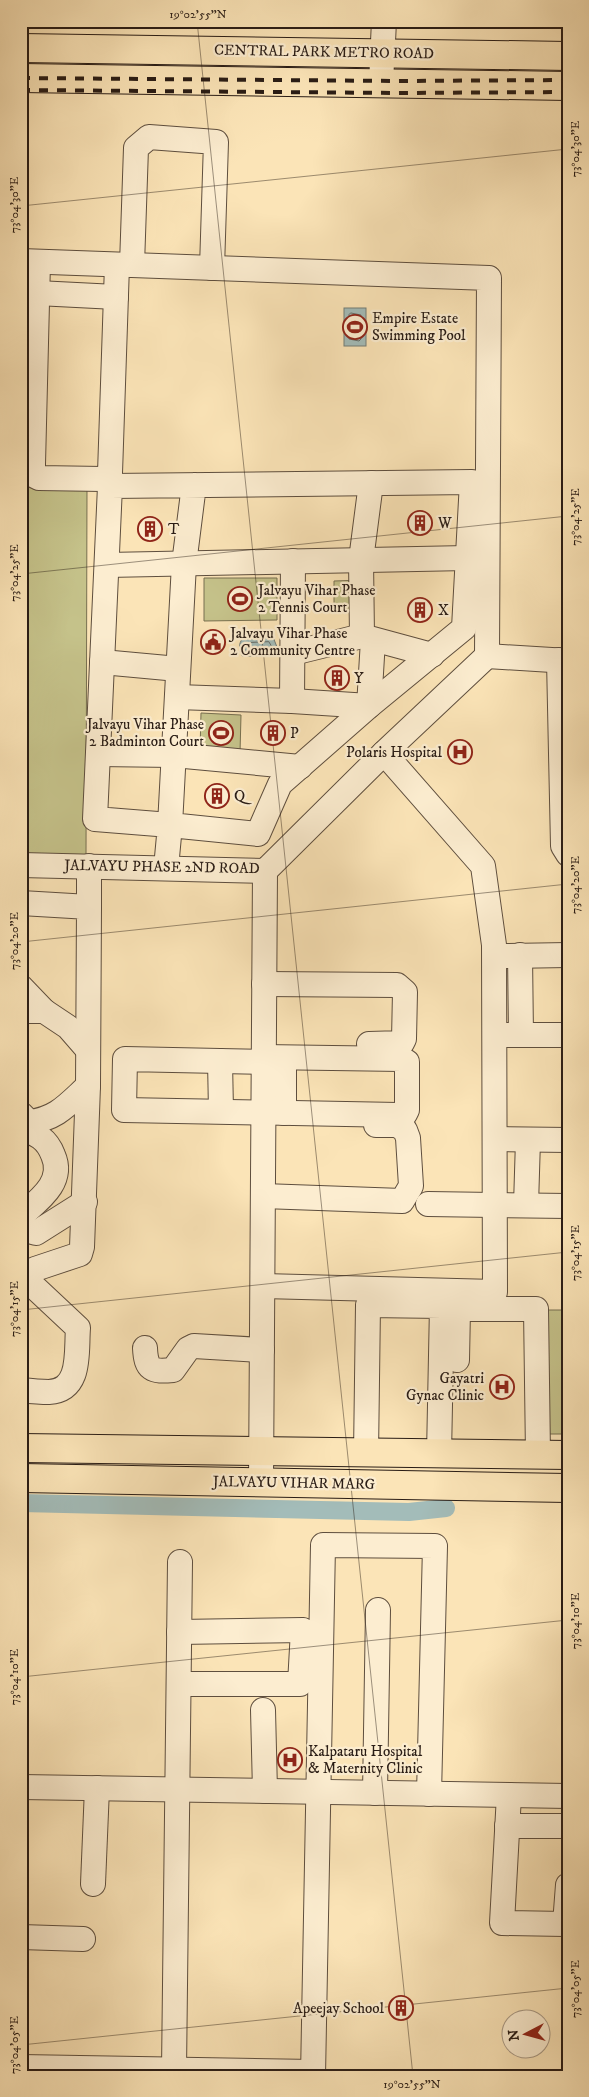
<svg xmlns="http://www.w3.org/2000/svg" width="589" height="2097" viewBox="0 0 589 2097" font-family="'IM FELL DW Pica',serif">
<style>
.green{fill:#c5c28a;stroke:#776f50}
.water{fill:#a3bcb9;stroke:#727c77}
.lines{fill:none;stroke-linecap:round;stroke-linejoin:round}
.shore{stroke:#666c67;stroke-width:1}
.canal{stroke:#a3bcb9;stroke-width:18}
.minor-casing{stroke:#5e4e3e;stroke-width:26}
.major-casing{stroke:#291c15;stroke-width:30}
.minor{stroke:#fcedd0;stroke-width:24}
.major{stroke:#fbe4b7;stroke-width:28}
.rail{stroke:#291c15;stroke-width:4;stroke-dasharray:9 9;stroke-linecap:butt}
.ticks{fill:none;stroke:#291c15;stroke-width:1;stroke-opacity:0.45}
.labels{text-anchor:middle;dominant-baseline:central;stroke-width:4.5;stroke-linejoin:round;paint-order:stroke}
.street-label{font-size:15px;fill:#291c15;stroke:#fcedd0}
.poi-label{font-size:15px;fill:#291c15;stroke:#fcedd0;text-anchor:start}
.neatline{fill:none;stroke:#291c15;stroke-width:2}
.ticks-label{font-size:12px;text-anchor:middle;fill:#291c15}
</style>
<rect width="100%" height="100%" fill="#fbe4b7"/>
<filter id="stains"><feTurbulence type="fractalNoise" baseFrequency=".004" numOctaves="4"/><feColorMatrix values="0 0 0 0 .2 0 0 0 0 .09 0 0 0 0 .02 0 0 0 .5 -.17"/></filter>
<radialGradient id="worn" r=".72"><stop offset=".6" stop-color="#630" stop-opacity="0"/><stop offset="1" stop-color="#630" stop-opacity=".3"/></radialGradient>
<!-- green -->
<g class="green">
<polygon points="21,486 87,489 86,857 21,857"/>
<polygon points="204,578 277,578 277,620 204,621"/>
<polygon points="365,580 364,610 334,610 334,581"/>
<polygon points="201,713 241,715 240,753 200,751"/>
<polygon points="538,1310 568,1310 568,1434 537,1434"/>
</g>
<!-- water -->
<g class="water">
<rect x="344" y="308" width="22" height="38"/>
<path d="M273,637L277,647L273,656H242C239,649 238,644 243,638Z"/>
</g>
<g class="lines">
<!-- shore -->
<g class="shore">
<polygon points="351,313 361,315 361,339 359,341 349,339 349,315"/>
<polygon points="269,642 272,647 269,651 247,651 244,649 246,643"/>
</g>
<!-- canal -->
<polyline class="canal" points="21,1503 409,1512 446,1508"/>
<defs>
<g id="minor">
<polyline points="381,83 384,21"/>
<polyline points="21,261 489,278 487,656"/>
<polyline points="38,262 33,464 33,475 39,478 103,479 108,478 110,473 117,265"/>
<polyline points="132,265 136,148 149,137 216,142 212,268"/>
<polyline points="37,293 116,297"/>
<polyline points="371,483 361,560 362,636 432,655"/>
<polyline points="107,565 467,558"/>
<polyline points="293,653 362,636"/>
<polyline points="487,656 568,661"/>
<polyline points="559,660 563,846 568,854"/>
<polyline points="102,662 178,669"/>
<polyline points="177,697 292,701 369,706 373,640"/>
<polyline points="292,701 293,561"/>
<polyline points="98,754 174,755 300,767"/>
<polyline points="21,865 265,871 384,753 487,656"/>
<polyline points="166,868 170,825 95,819 110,486 472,482 464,628 369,706 280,784 258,834 170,825 184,564 194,485"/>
<polyline points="21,903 89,907 88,1086 82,1247 80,1254 35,1269"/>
<polyline points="89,907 89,866"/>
<polyline points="520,955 521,1035"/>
<polyline points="505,956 568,955"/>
<polyline points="264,984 397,985 405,992 404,1039 402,1043 369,1044"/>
<polyline points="21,987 44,1011"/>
<polyline points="21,1011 44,1011 68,1027 88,1050"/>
<polyline points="505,1035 568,1035"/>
<polyline points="284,1058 284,1113"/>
<polyline points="220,1061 221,1111"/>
<polyline points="263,1062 125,1059 124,1110 398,1115 405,1114 407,1110 407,1062 402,1059 263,1057"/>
<path d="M21,1114L29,1122C57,1119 68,1104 88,1086"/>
<path d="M21,1128C37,1134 47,1139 53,1155C65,1182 39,1200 21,1216"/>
<polyline points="495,1139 568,1140"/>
<polyline points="263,1196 402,1201 411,1186 408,1138 405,1130 397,1125 376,1125"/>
<polyline points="428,1204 568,1206"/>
<polyline points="526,1205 528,1140"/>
<polyline points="21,1229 36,1233 85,1202"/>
<polyline points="263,1286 495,1292 494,945 483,866 384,753"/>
<path d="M145,1348C146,1370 152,1372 173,1370L188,1349L194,1346L262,1350"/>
<polyline points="457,1360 458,1309 536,1309 538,1455"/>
<path d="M21,1390C30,1391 40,1392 49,1392C82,1390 76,1352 78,1328L30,1283"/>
<polyline points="366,1454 368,1305 442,1306 439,1454"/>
<polyline points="261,1483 265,871"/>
<polyline points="179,1684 300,1684 303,1630 179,1632"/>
<polyline points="263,1710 265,1791"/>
<polyline points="21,1787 568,1796"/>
<polyline points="375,1793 378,1610"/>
<polyline points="509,1795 502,1923 565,1924 568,1885"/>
<polyline points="507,1826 568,1826"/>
<polyline points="93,1884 97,1788"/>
<polyline points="21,1937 83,1939"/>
<polyline points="21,2067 313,2072"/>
<polyline points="174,2070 180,1562"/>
<polyline points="313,2076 323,1545 435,1546 429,1794"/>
</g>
<g id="major">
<polyline points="21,48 568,56"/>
<polyline points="21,78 568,86"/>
<polyline points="21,1448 568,1455"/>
<polyline points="21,1478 568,1488"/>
</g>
</defs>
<!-- minor casing -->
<use href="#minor" class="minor-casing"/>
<!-- major casing -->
<use href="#major" class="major-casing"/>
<!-- minor -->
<use href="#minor" class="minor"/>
<!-- major -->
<use href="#major" class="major"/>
<!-- rail -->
<g class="rail">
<polyline points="21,78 398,81 568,80"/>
<polyline points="21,90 398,93 568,92"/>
</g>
</g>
<!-- ticks -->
<path class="ticks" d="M197,21L413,2076M21,206L568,149M21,574L568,516M21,942L568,884M21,1310L568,1252M21,1677L568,1620M21,2028L26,2076M21,2045L568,1988"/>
<!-- icons -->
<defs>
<symbol id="stadium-ring" viewBox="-11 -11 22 22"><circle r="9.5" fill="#fcedd0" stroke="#8f2418" stroke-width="1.5"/><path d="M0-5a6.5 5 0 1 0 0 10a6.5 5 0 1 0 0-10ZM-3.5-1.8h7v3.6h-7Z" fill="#8f2418"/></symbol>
<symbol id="building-ring" viewBox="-11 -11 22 22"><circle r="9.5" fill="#fcedd0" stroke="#8f2418" stroke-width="1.5"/><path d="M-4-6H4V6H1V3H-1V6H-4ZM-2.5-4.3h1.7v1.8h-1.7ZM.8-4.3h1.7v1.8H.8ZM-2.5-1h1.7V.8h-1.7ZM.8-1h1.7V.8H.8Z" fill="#8f2418"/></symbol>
<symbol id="civic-ring" viewBox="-11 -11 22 22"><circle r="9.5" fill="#fcedd0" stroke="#8f2418" stroke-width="1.5"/><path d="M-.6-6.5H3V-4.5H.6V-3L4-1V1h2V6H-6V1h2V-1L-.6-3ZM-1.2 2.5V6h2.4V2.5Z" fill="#8f2418"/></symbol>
<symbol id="hospital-ring" viewBox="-11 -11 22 22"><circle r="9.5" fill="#fcedd0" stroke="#8f2418" stroke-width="1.5"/><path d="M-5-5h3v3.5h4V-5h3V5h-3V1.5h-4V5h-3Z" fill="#8f2418"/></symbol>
</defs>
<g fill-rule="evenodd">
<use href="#stadium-ring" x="341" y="313" width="28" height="28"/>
<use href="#building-ring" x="406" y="509" width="28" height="28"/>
<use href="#building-ring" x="136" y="515" width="28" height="28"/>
<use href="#stadium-ring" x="226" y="585" width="28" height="28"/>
<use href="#building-ring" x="406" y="596" width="28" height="28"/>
<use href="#civic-ring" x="199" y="628" width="28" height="28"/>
<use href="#building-ring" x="323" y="664" width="28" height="28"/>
<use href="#stadium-ring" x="207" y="719" width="28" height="28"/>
<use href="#building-ring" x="259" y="719" width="28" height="28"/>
<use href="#hospital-ring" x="446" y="738" width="28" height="28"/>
<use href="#building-ring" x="203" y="782" width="28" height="28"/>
<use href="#hospital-ring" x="488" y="1373" width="28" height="28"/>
<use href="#hospital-ring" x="276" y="1746" width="28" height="28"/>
<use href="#building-ring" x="387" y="1994" width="28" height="28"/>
</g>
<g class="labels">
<!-- street labels -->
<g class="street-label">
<text transform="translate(324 52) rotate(1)">CENTRAL PARK METRO ROAD</text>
<text transform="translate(162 867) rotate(1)">JALVAYU PHASE 2ND ROAD</text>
<text transform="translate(294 1483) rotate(1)">JALVAYU VIHAR MARG</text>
</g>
<!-- poi labels -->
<g class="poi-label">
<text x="372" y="318">Empire Estate<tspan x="372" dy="17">Swimming Pool</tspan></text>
<text x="438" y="523">W</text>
<text x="168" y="529">T</text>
<text x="258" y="590">Jalvayu Vihar Phase<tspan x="258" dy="17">2 Tennis Court</tspan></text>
<text x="438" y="610">X</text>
<text x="230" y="633">Jalvayu Vihar Phase<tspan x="230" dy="17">2 Community Centre</tspan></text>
<text x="354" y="678">Y</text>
<text x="204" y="724" text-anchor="end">Jalvayu Vihar Phase<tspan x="204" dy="17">2 Badminton Court</tspan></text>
<text x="290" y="733">P</text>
<text x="442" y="752" text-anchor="end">Polaris Hospital</text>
<text x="234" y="796">Q</text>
<text x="484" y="1378" text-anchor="end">Gayatri<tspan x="484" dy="17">Gynac Clinic</tspan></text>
<text x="308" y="1751">Kalpataru Hospital<tspan x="308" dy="17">&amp; Maternity Clinic</tspan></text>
<text x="384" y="2008" text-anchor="end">Apeejay School</text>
</g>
</g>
<!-- margin -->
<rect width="589" height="2097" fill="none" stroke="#fbe4b7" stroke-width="55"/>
<!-- north arrow -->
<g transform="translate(526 2034) rotate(264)"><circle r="24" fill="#fcedd0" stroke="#a89985"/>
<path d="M0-4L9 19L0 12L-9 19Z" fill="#8f2418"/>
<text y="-8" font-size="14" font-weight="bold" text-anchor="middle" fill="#291c15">N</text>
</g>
<rect x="28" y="28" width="534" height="2042" class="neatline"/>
<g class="ticks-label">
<text x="198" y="18">19°02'55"N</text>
<text transform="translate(575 149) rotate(-90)" y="4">73°04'30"E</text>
<text transform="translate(14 205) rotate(-90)" y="4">73°04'30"E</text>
<text transform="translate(575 517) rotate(-90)" y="4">73°04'25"E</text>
<text transform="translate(14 573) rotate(-90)" y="4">73°04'25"E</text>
<text transform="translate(575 885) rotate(-90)" y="4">73°04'20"E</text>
<text transform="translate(14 941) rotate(-90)" y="4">73°04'20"E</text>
<text transform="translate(575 1253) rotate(-90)" y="4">73°04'15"E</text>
<text transform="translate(14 1309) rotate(-90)" y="4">73°04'15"E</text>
<text transform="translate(575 1621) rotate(-90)" y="4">73°04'10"E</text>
<text transform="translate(14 1677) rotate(-90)" y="4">73°04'10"E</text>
<text transform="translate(575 1989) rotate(-90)" y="4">73°04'05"E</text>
<text transform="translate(14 2045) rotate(-90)" y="4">73°04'05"E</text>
<text x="412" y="2088">19°02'55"N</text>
</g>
<rect width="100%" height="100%" filter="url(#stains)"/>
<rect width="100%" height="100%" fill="url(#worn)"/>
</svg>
